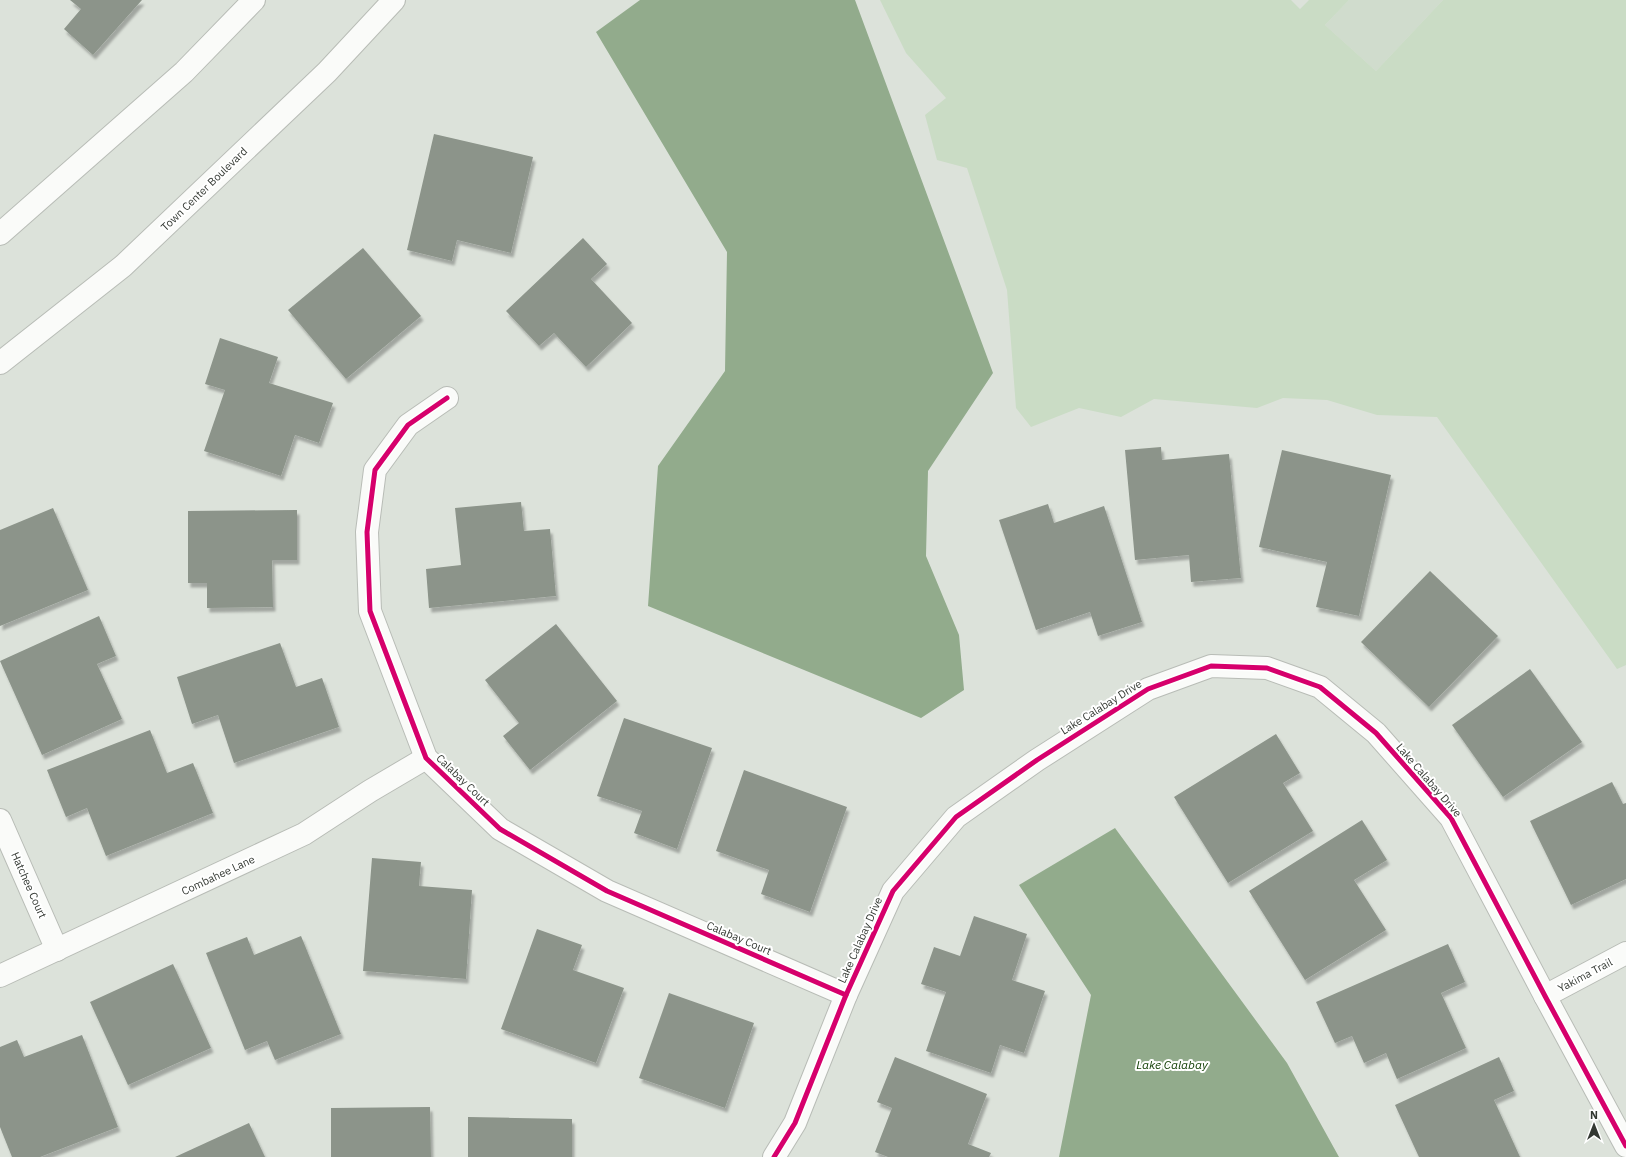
<svg xmlns="http://www.w3.org/2000/svg" width="1626" height="1157" viewBox="0 0 1626 1157" font-family="'IBM Plex Sans',sans-serif">
<style>
.built{fill:#d0dccd}
.green{fill:#cadcc5}
.water{fill:#92ab8c}
.building{fill:#8c948a;filter:url(#shadow)}
.lines{fill:none;stroke-linecap:round;stroke-linejoin:round}
.minor-casing{stroke:#b8bcb6;stroke-width:24}
.tertiary-casing{stroke:#b8bcb6;stroke-width:24}
.minor{stroke:#fafbf9;stroke-width:22}
.tertiary{stroke:#fafbf9;stroke-width:22}
.cycleway-casing{stroke:#fff;stroke-width:8}
.cycleway{stroke:#d6006c;stroke-width:5}
.labels{text-anchor:middle;dominant-baseline:central;stroke-width:4;stroke-linejoin:round;paint-order:stroke}
.street-label{font-size:11px;fill:#333832;stroke:#fff}
.water-label{font-size:12px;font-style:italic;fill:#134006;stroke:#fff}
</style>
<defs>
<filter id="shadow"><feDropShadow dx="2.5" dy="4.5" stdDeviation="1" flood-color="#0004"/></filter>
</defs>
<rect width="100%" height="100%" fill="#dce2da"/>
<!-- built -->
<polygon class="built" points="1349,0 1443,0 1376,71 1325,25"/>
<!-- green -->
<polygon class="green" points="880,0 1291,0 1300,9 1309,0 1349,0 1325,25 1376,71 1443,0 1626,0 1626,665 1617,669 1437,417 1377,415 1327,400 1283,398 1257,408 1154,399 1121,417 1079,408 1031,427 1016,408 1007,290 967,168 937,160 925,115 946,98 906,53"/>
<!-- water -->
<g class="water">
<polygon points="640,0 855,0 993,373 928,471 926,556 959,635 964,690 921,718 648,606 658,466 725,371 727,252 596,32"/>
<polygon points="1115,828 1287,1063 1339,1157 1059,1157 1091,995 1019,885"/>
</g>
<!-- building -->
<g class="building">
<polygon points="70,0 142,0 93,55 64,29 81,9"/>
<polygon points="434,134 533,157 511,253 457,240 452,261 407,250"/>
<polygon points="583,238 607,264 591,279 632,323 586,367 554,333 539,346 506,311"/>
<polygon points="363,248 421,316 346,379 288,310"/>
<polygon points="220,338 278,357 269,383 333,403 319,443 295,435 281,476 204,451 225,390 205,384"/>
<polygon points="1161,447 1162,460 1229,454 1241,578 1191,582 1189,555 1135,560 1125,450"/>
<polygon points="1282,450 1391,475 1359,616 1316,607 1327,562 1259,547"/>
<polygon points="521,502 524,531 550,529 556,596 429,608 426,569 461,565 455,508"/>
<polygon points="1048,504 1054,523 1104,506 1142,622 1098,636 1090,612 1036,630 999,520"/>
<polygon points="53,508 88,590 0,626 0,530"/>
<polygon points="297,510 297,560 272,560 273,607 207,608 207,583 188,583 188,511"/>
<polygon points="1430,571 1498,636 1429,707 1361,642"/>
<polygon points="99,616 116,656 97,664 122,719 42,755 0,661"/>
<polygon points="556,624 617,701 530,770 503,736 519,723 485,680"/>
<polygon points="280,643 296,687 322,678 339,727 234,763 218,715 192,724 177,677"/>
<polygon points="1530,669 1582,742 1503,797 1452,725"/>
<polygon points="624,718 712,748 677,849 634,833 642,811 597,796"/>
<polygon points="150,730 167,773 193,763 213,813 106,856 87,808 66,817 47,770"/>
<polygon points="1276,734 1300,773 1283,783 1313,831 1228,883 1174,797"/>
<polygon points="744,770 847,807 810,912 761,894 769,870 716,851"/>
<polygon points="1612,782 1623,804 1626,803 1626,879 1571,905 1530,821"/>
<polygon points="1362,820 1387,860 1354,880 1386,930 1305,980 1249,891"/>
<polygon points="372,858 421,862 419,886 472,890 466,979 363,971"/>
<polygon points="974,916 1027,934 1012,980 1045,991 1024,1053 1000,1045 991,1073 926,1051 946,992 921,984 934,947 960,956"/>
<polygon points="537,929 582,945 573,970 624,988 596,1063 501,1029"/>
<polygon points="301,936 341,1034 275,1060 267,1041 245,1050 206,953 247,937 254,955"/>
<polygon points="1448,944 1465,982 1441,993 1466,1048 1397,1079 1386,1053 1364,1063 1352,1036 1335,1043 1316,1002"/>
<polygon points="173,964 211,1048 128,1085 90,1002"/>
<polygon points="669,993 754,1023 725,1108 639,1078"/>
<polygon points="82,1035 118,1127 40,1157 12,1157 0,1127 0,1047 17,1040 24,1057"/>
<polygon points="895,1057 987,1094 968,1144 991,1153 989,1157 888,1157 875,1152 892,1108 877,1102"/>
<polygon points="1499,1057 1514,1091 1494,1100 1520,1157 1419,1157 1395,1105"/>
<polygon points="430,1107 431,1157 331,1157 331,1108"/>
<polygon points="468,1117 572,1119 572,1157 468,1157"/>
<polygon points="249,1123 265,1157 175,1157"/>
</g>
<g class="lines">
<defs>
<g id="minor">
<polyline points="447,398 408,425 375,470 367,532 370,611 426,758 500,829 607,891 846,995"/>
<polyline points="0,820 57,950"/>
<polyline points="0,976 304,834 370,791 426,758"/>
<polyline points="1545,996 1626,953"/>
<polyline points="774,1157 795,1123 846,995 893,891 956,817 1037,760 1148,689 1211,666 1267,668 1320,687 1376,733 1451,818 1545,996 1626,1146"/>
</g>
<g id="tertiary">
<polyline points="0,234 184,72 254,0"/>
<polyline points="0,363 123,266 327,72 394,0"/>
</g>
</defs>
<!-- minor casing -->
<use href="#minor" class="minor-casing"/>
<!-- tertiary casing -->
<use href="#tertiary" class="tertiary-casing"/>
<!-- minor -->
<use href="#minor" class="minor"/>
<!-- tertiary -->
<use href="#tertiary" class="tertiary"/>
<defs>
<g id="cycleway">
<polyline points="447,398 408,425 375,470 367,532 370,611 426,758 500,829 607,891 846,995"/>
<polyline points="774,1157 795,1123 846,995 893,891 956,817 1037,760 1148,689 1211,666 1267,668 1320,687 1376,733 1451,818 1545,996 1626,1146"/>
</g>
</defs>
<!-- cycleway casing -->
<use href="#cycleway" class="cycleway-casing"/>
<!-- cycleway -->
<use href="#cycleway" class="cycleway"/>
</g>
<g class="labels">
<!-- street labels -->
<g class="street-label">
<text transform="translate(204 189) rotate(-44)">Town Center Boulevard</text>
<text transform="translate(1101 707) rotate(-32)">Lake Calabay Drive</text>
<text transform="translate(463 780) rotate(44)">Calabay Court</text>
<text transform="translate(1429 780) rotate(49)">Lake Calabay Drive</text>
<text transform="translate(218 875) rotate(-25)">Combahee Lane</text>
<text transform="translate(29 885) rotate(66)">Hatchee Court</text>
<text transform="translate(739 938) rotate(23)">Calabay Court</text>
<text transform="translate(860 940) rotate(-66)">Lake Calabay Drive</text>
<text transform="translate(1585 975) rotate(-28)">Yakima Trail</text>
</g>
<!-- water labels -->
<g class="water-label">
<text x="1172" y="1064">Lake Calabay</text>
</g>
</g>
<!-- north arrow -->
<g transform="translate(1594 1125)" stroke="#ffffff" stroke-width="3" paint-order="stroke">
<path d="M0-3L7 15L0 10L-7 15Z" fill="#333832"/>
<text y="-6" font-size="11" font-weight="bold" text-anchor="middle" fill="#333832">N</text>
</g>
</svg>
